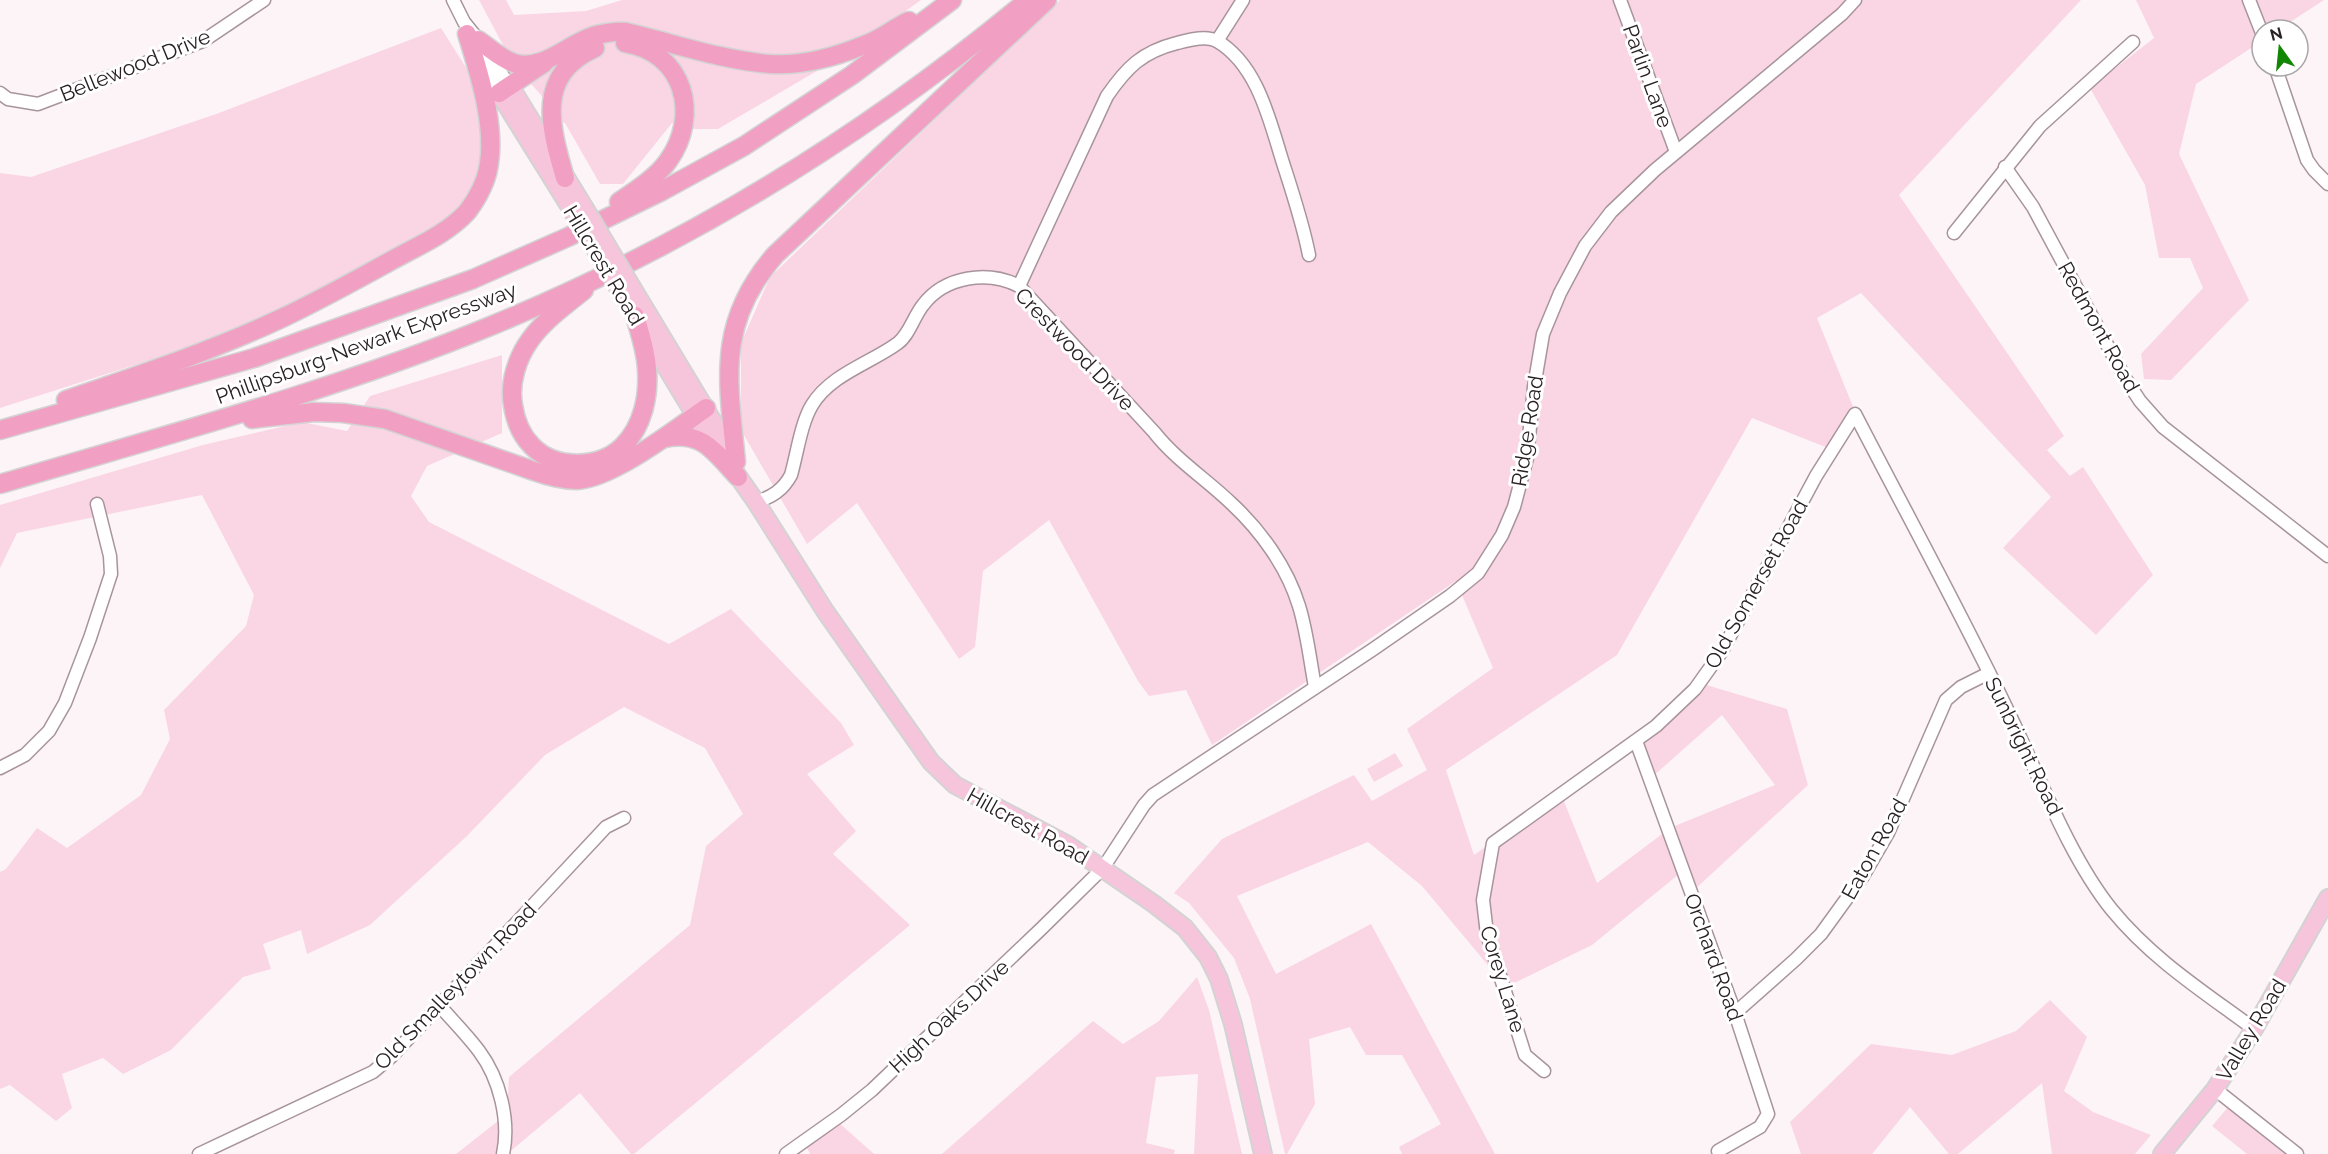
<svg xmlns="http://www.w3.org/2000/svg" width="2328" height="1154" viewBox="0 0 2328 1154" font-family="Raleway,sans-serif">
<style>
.green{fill:#fad6e4}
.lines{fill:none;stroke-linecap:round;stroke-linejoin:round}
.minor-casing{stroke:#a8949c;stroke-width:15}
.major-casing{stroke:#d4d3d3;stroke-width:20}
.highway-casing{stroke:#d4d3d3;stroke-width:21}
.minor{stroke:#fff;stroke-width:12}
.major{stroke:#f7c5db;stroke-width:16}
.highway{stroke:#f19fc3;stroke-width:18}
.major-bridge-casing{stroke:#d4d3d3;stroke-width:20;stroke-linecap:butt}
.major-bridge{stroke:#f7c5db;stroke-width:16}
.labels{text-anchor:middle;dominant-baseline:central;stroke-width:6;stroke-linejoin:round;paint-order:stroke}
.street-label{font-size:21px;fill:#292124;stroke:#fff}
</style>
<rect width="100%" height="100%" fill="#fdf4f7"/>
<!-- green -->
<g class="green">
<polygon points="479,0 506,0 514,15 586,11 622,0 921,0 839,58 718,129 695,129 672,123 623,184 600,184 565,123 556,119 541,95 513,64"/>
<polygon points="1060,0 2081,0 1899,195 2064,436 2047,450 2070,476 2083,467 2153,575 2096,635 2003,548 2051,497 1861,293 1817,318 1856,414 1833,450 1752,418 1617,655 1446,770 1474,855 1561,794 1597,883 1670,828 1775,785 1722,715 1651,778 1641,742 1703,684 1787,709 1808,785 1692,892 1684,870 1592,945 1506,987 1422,886 1368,842 1237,896 1276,974 1371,924 1495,1154 1402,1154 1399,1147 1441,1124 1402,1055 1366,1055 1350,1027 1309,1039 1315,1104 1287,1154 1285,1154 1250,999 1234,958 1189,903 1174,893 1222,839 1354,775 1372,801 1427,770 1407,729 1493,668 1456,581 1212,745 1186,690 1149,696 1138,681 1049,520 983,571 975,647 959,659 857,503 807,544 734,418 741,413 741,343 770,277"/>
<polygon points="2136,0 2324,0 2278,30 2262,30 2262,41 2196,84 2179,154 2249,300 2171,380 2144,379 2141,354 2203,288 2190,258 2159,258 2145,185 2090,88 2154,38"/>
<polygon points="441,28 484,96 484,176 452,223 257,326 0,408 0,173 31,177 219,113"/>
<polygon points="502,355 502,433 427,466 411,496 429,522 669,644 731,609 841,723 854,745 807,774 856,831 833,854 910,925 634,1154 631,1154 580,1093 507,1154 456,1154 507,1114 509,1077 690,925 706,846 743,814 705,748 624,707 545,755 467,836 370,925 307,954 301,930 263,944 271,969 243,977 171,1050 123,1074 103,1058 62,1074 72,1108 56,1121 10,1085 0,1089 0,872 6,869 37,828 67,848 141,795 170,739 164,710 246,626 254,595 202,495 17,533 0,568 0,505 203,445 302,422 347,431 370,396"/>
<polygon points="1395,753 1403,766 1374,782 1367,769"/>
<polygon points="1197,977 1209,1010 1242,1154 1194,1154 1198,1074 1156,1077 1146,1143 1175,1150 1174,1154 942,1154 1093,1021 1123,1044 1159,1021"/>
<polygon points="2050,1000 2087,1037 2064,1091 2093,1112 2151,1135 2135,1154 2052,1154 2042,1083 1958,1154 1949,1154 1910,1107 1872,1154 1801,1154 1790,1122 1871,1044 1952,1055 2016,1031"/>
<polygon points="2234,1100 2299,1154 2247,1154 2212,1126"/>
<polygon points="838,1122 874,1154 810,1154 806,1146"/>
</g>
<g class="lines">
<defs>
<g id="minor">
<polyline points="453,0 464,22 476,37"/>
<polyline points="1620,0 1676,152"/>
<polyline points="2249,0 2262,33"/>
<polyline points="1217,41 1243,0"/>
<polyline points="486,51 510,86"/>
<polyline points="480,58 499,93"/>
<polyline points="2275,66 2307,160 2314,170 2328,184"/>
<polyline points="0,93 8,99 38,104 203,41 264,0"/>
<polyline points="2005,167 2033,207 2125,378 2140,401 2163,427 2328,556"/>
<polyline points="1954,233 2040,126 2133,42"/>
<path d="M1019,286L1107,96C1127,67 1142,52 1177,43C1189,40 1206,35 1217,41C1258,65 1270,122 1283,163C1293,194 1303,224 1309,255"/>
<path d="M756,502C772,497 783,490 791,475C797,454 801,423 812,405C831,374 871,363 898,343C909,335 914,316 923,305C945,276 988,270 1019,286L1154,432C1176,460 1206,479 1232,504C1261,531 1287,567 1299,606C1307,632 1310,660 1315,687"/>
<polyline points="1636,741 1735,1013 1768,1114 1760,1127 1718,1151"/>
<polyline points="0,768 25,755 49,731 65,703 90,638 111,574 110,556 97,504"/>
<path d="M439,1005C452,1020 467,1035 479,1051C500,1079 510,1121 503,1154"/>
<polyline points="1735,1013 1796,959 1821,934 1863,876 1888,833 1946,700 1961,687 1989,673"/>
<path d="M1544,1071L1525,1055L1487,934L1483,900L1493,843L1656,726L1695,689L1722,651L1816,476L1855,414C1905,511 1958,607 2005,705C2037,770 2067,854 2112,910C2152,959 2204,992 2254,1029"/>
<polyline points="2215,1089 2297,1154"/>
<polyline points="199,1154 373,1072 392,1056 606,827 624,818"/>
<polyline points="786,1154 841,1115 872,1090 1042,928 1103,868 1144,805 1153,795 1372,650 1450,596 1478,573 1502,535 1514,507 1527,458 1534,387 1543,334 1560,293 1585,246 1611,212 1655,170 1842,14 1855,0"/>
</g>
<g id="major">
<polyline points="510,86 584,207"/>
<polyline points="499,93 573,212"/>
<polyline points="633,289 724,440"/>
<polyline points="622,294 695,415 756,502 825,611 931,762 955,785 1068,845 1154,904 1185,928 1208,957 1219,979 1233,1024 1263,1154"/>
<polyline points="2162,1154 2215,1089 2254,1029 2328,898"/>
</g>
<g id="highway">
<path d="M478,40C490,48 501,59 514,63C542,72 568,44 593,36C604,33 615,31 626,32C673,43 721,60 770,64C802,66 835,57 864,45C880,40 894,28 909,21"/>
<polyline points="499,93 544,63"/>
<path d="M565,178C550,127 535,75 595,48"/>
<path d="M619,202C635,191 657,177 668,161C701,115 684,52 625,43"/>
<path d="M584,290C566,305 544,320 530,340C517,358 509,383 513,405C515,419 521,435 532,446C555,470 600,469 623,446C643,426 649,396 647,369C646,351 640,333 635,316"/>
<path d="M66,400C139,375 212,351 282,318C318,301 352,282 387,263C413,248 446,235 467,212C474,203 481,191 485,180C500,138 480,75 467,34"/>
<path d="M252,419L314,412L343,413L385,419L531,470C545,475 562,480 577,480C613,478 676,429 706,408"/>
<polyline points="0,430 254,358 473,279 568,237 660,192 744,146 852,75 952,0"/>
<path d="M665,438C703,430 715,453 738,477"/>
<path d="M736,462C728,380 716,323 775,255L1047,0"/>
<path d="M0,484C166,435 333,391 493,325C687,245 867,134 1028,0"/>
</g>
</defs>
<!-- minor casing -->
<use href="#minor" class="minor-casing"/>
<!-- major casing -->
<use href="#major" class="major-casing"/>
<!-- highway casing -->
<use href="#highway" class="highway-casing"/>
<!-- minor -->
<use href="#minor" class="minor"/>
<!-- major -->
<use href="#major" class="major"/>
<!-- highway -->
<use href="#highway" class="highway"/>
<defs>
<g id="major-bridge">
<polyline points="584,207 633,289"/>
<polyline points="573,212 622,294"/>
</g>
</defs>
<!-- major-bridge casing -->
<use href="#major-bridge" class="major-bridge-casing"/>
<!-- major-bridge -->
<use href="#major-bridge" class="major-bridge"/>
</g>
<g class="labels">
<!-- street labels -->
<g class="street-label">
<text transform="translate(135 65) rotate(-22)">Bellewood Drive</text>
<text transform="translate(1648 76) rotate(70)">Parlin Lane</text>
<text transform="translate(604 265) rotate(59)">Hillcrest Road</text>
<text transform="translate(2099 327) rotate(61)">Redmont Road</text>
<text transform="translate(366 343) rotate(-20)">Phillipsburg-Newark Expressway</text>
<text transform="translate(1075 349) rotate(46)">Crestwood Drive</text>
<text transform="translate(1527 431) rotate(-81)">Ridge Road</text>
<text transform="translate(1756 584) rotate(-61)">Old Somerset Road</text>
<text transform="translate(2024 746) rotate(64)">Sunbright Road</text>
<text transform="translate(1028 826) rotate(29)">Hillcrest Road</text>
<text transform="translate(1874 849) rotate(-61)">Eaton Road</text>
<text transform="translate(1714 957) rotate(70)">Orchard Road</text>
<text transform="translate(1503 979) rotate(73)">Corey Lane</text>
<text transform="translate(455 986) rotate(-46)">Old Smalleytown Road</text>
<text transform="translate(949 1016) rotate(-43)">High Oaks Drive</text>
<text transform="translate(2251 1030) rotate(-59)">Valley Road</text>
</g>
</g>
<!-- north arrow -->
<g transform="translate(2280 48) rotate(345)"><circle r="28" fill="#ffffff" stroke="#a9a6a7" stroke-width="1.5"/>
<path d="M0-4.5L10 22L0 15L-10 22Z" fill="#118602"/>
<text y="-9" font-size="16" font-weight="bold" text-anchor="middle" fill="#292124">N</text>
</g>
</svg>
